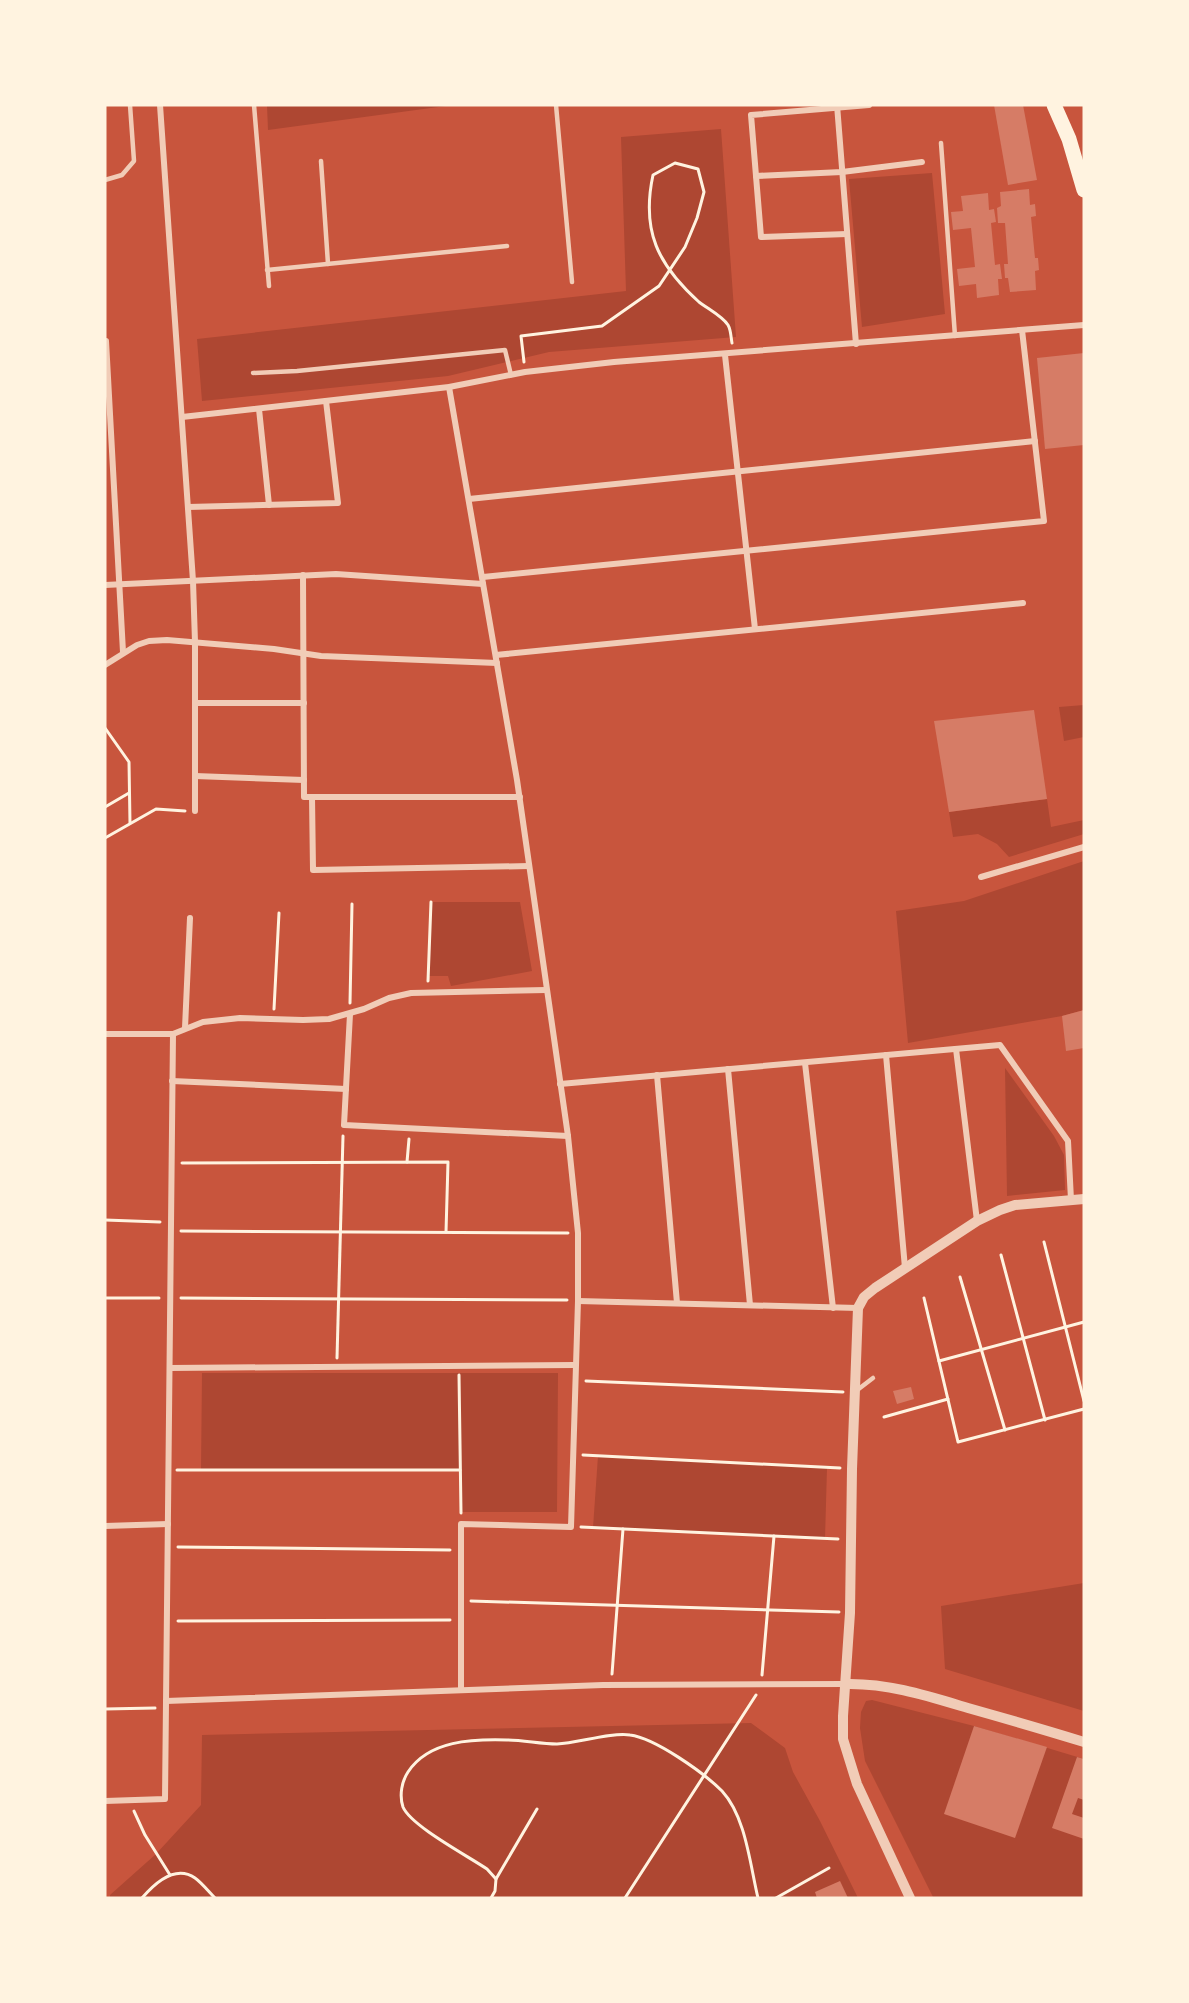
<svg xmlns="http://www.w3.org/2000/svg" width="1189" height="2003" viewBox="0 0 1189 2003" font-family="'Noto Serif',serif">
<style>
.green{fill:#ae4732}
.building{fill:#d67c66}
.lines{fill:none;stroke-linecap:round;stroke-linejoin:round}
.path{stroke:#fff3e0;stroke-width:3}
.service{stroke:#f1ccb7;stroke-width:4.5}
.minor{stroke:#f1ccb7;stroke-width:6}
.tertiary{stroke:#f1ccb7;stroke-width:10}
.primary{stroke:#fff3e0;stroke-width:15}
</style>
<rect width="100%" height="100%" fill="#c8553d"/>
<!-- green -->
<g class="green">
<polygon points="267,105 453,105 268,130"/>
<polygon points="721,129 736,337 549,352 448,376 202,401 197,339 626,291 621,137"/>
<polygon points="932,173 945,314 862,327 849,179"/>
<polygon points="1084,705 1084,737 1064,741 1059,707"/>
<polygon points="1047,799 1051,827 1084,820 1084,834 1009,857 997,844 978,834 953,837 949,812"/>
<polygon points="1084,861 1084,1010 1062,1016 908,1043 896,911 964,901"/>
<polygon points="431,902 520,902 532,971 451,986 448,976 428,976"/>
<polygon points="1005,1068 1054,1136 1064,1155 1065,1190 1007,1196"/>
<polygon points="202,1373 558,1373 557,1512 461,1512 460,1471 201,1470"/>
<polygon points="598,1456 827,1468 825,1539 593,1528"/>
<polygon points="1084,1583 1084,1711 945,1669 941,1606"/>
<polygon points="872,1700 974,1726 1084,1759 1084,1898 933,1897 865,1761 860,1728 861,1712 866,1701"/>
<polygon points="751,1723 785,1748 793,1772 820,1821 858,1898 110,1898 110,1895 156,1854 201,1805 202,1735"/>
</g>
<!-- building -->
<g class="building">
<polygon points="994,105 1023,105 1037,180 1008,185"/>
<polygon points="1029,189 1030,205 1035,204 1036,216 1031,217 1035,258 1038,258 1039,270 1035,271 1036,290 1010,292 1008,278 1005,278 1004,264 1008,264 1005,223 998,223 997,208 1001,206 1000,192"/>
<polygon points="988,193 989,210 994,209 996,222 991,223 995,265 1000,264 1002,279 998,279 999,295 977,298 976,284 959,286 957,269 975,267 971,228 953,230 951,212 963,211 961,196"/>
<polygon points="1084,353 1084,445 1045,449 1037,358"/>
<polygon points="1034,710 1047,799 949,812 934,721"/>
<polygon points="1084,1010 1084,1048 1066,1051 1062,1016"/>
<polygon points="911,1387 914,1399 897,1404 893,1391"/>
<polygon points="974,1726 1047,1747 1015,1838 944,1814"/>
<polygon points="1077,1757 1084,1759 1084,1800 1078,1798 1072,1814 1084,1818 1084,1839 1052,1828"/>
<polygon points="840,1881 848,1898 817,1898 815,1892"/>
</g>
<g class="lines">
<!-- path -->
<g class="path">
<path d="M524,362L521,336L602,326L659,286L685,247L697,218L704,192L698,169L675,163L653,175C641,231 658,265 699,302C708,309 722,316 728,325C731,330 731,338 732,343"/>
<polyline points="105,728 129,762 130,823"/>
<polyline points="105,807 129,793"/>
<polyline points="105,838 156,809 185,811"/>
<polyline points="428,981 431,902"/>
<polyline points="350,1003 352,904"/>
<polyline points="274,1009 279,913"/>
<polyline points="407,1162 409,1139"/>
<polyline points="182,1163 448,1162 446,1232"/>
<polyline points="105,1220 160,1222"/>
<polyline points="181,1231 568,1233"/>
<polyline points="1044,1242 1084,1401"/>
<polyline points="1001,1255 1045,1420"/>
<polyline points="960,1277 1005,1430"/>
<polyline points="105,1298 159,1298"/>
<polyline points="181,1298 567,1300"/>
<polyline points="924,1298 958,1442 1084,1409"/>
<polyline points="337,1358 343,1136"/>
<polyline points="939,1361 1084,1322"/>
<polyline points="459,1375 461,1513"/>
<polyline points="586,1381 843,1392"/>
<polyline points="884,1417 948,1399"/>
<polyline points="583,1455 840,1468"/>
<polyline points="177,1470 460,1470"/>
<polyline points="581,1527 838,1539"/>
<polyline points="178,1547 450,1550"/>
<polyline points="471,1601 839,1612"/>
<polyline points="178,1621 450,1620"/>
<polyline points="612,1674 623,1529"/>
<polyline points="762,1675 774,1536"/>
<polyline points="105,1709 155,1708"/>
<polyline points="134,1811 145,1835 170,1875"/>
<path d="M496,1879L487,1869C468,1856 411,1826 403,1807C399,1795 402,1781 408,1772C429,1740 473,1739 507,1740C524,1740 540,1744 557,1744C578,1743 611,1732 630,1735C655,1738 704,1773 722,1791C746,1817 750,1865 758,1898"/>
<path d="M142,1898C154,1884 175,1864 195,1878C202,1883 209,1892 215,1898"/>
<polyline points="491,1898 495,1891 496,1879 537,1809"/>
<polyline points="625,1898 756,1695"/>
<polyline points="776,1898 829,1868"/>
</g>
<!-- service -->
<g class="service">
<polyline points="254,105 269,286"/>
<polyline points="556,105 572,282"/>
<polyline points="941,143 955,336"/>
<polyline points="321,161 328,264"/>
<polyline points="105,180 122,175 134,161 130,105"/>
<polyline points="267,270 507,246"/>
<polyline points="253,373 297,371 505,350 511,375"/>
<polyline points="856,1391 873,1378"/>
</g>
<!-- minor -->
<g class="minor">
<polyline points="160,105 193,581 195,642 195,811"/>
<polyline points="837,105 856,344"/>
<polyline points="756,176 842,172 922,162"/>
<polyline points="847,234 761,237 751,115 869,105"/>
<polyline points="106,341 123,652"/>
<polyline points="725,355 755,629"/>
<polyline points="449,387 517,780 568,1136 578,1233 578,1301 571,1527 461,1524 461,1689"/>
<polyline points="259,409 269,505"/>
<polyline points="182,417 449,387 525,372 614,362 1084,325"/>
<polyline points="469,499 1035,441"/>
<polyline points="188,507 338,503 326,401"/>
<polyline points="303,575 304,797 520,797"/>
<polyline points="483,577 1044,521 1022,330"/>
<polyline points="105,585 336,574 483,584"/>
<polyline points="496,655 1023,603"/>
<polyline points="105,665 137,645 149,641 167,640 274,649 321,656 497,663"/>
<polyline points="195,703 304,703"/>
<polyline points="195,776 304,780"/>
<polyline points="312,797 313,870 529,866"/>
<polyline points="981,877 1084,847"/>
<polyline points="350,1014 344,1125 568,1136"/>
<polyline points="185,1028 190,918"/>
<polyline points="105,1034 173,1034 203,1022 240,1018 303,1020 329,1019 364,1009 389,998 411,993 546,990"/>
<polyline points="956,1049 977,1221"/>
<polyline points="886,1055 905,1268"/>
<polyline points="805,1063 833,1308"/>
<polyline points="728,1069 750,1305"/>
<polyline points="657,1075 677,1303"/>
<polyline points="172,1081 346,1089"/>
<polyline points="560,1084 1000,1045 1068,1141 1071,1200"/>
<polyline points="578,1301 858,1308"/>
<polyline points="170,1368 575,1365"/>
<polyline points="105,1526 168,1524"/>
<polyline points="166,1701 603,1685 846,1684"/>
<polyline points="105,1801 165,1799 173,1034"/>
</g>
<!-- tertiary -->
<g class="tertiary">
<path d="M846,1684C888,1683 928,1696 968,1708C1007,1719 1045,1730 1084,1742"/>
<polyline points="910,1898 857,1784 843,1739 843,1716 850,1613 852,1469 858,1308 864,1297 875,1288 977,1221 1000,1210 1015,1205 1084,1199"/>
</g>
<!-- primary -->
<polyline class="primary" points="1054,105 1069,139 1084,190"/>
</g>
<!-- border -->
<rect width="1189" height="2003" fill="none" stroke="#fff3e0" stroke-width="213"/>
</svg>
